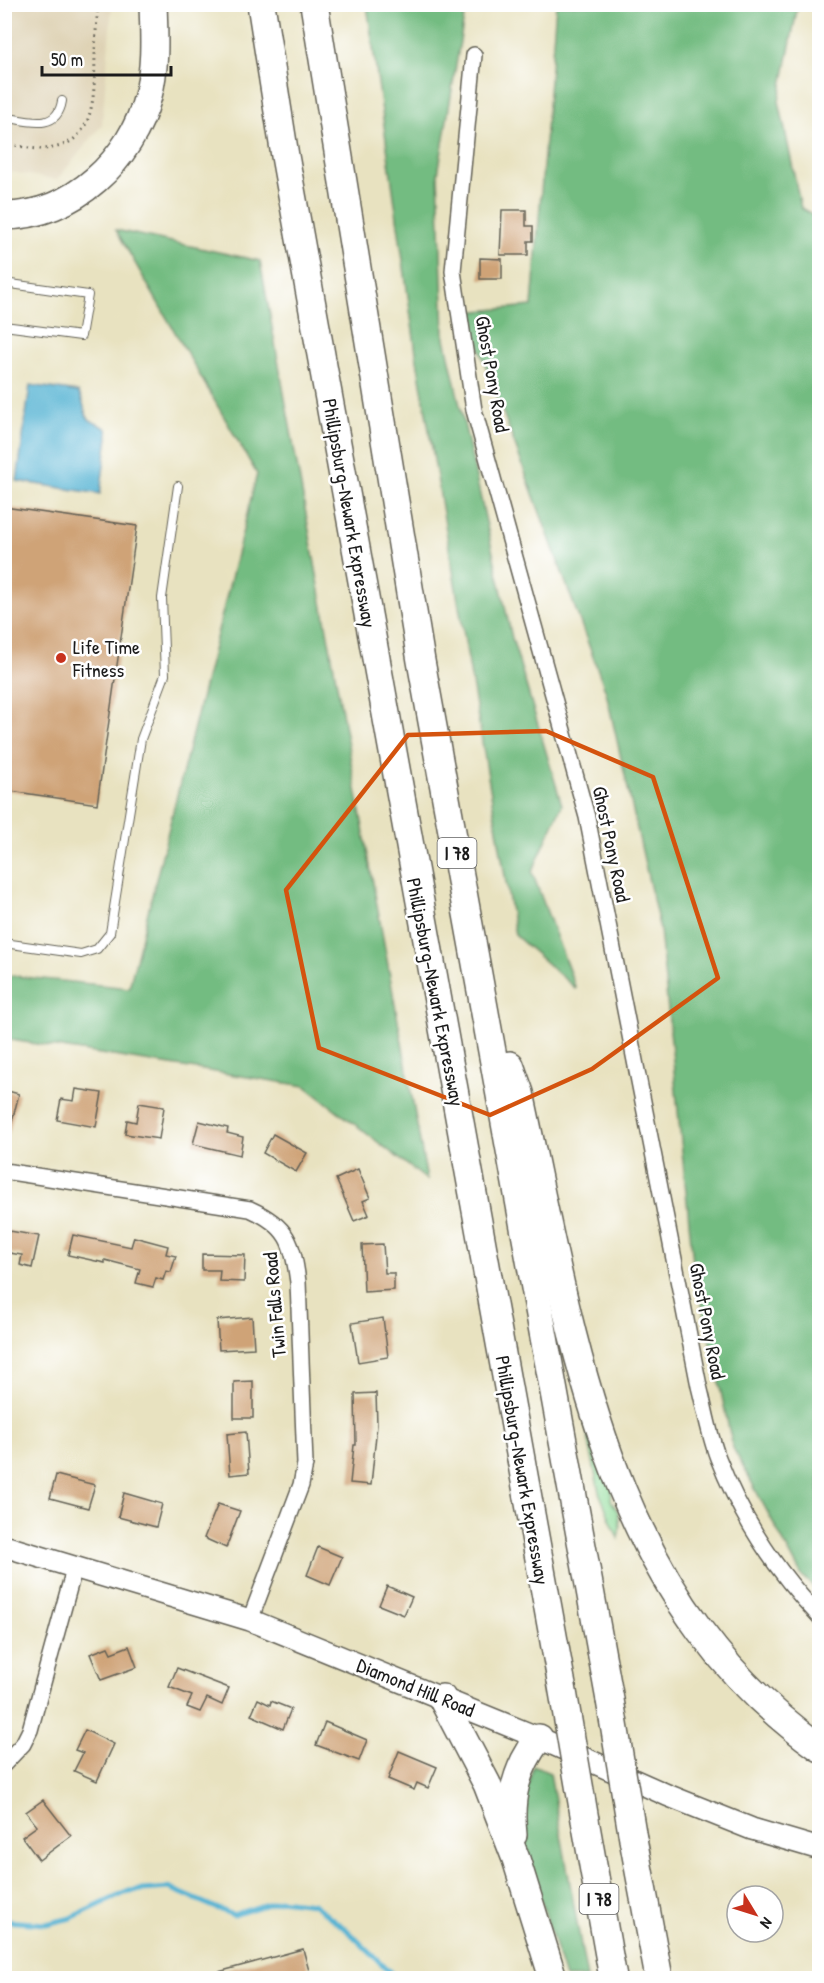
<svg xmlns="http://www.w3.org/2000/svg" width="824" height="1983" viewBox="0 0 824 1983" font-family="'Patrick Hand',sans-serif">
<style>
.built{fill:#ded2b4}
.green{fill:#8fdc99;stroke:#567c5a;stroke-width:1.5}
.forest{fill:#73bc81;stroke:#486c4e;stroke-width:1.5}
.water{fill:#54b3d3;stroke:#386878;stroke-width:1.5}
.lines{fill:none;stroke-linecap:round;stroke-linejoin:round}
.stream{stroke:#54b3d3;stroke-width:5}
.building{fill:#cfa377}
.lane-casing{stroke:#636155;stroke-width:10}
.street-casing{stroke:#636155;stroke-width:18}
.secondary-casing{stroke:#636155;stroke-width:24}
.highway-casing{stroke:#636155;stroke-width:30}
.path{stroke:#636155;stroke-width:3;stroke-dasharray:1.5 4.5;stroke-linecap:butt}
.lane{stroke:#fff;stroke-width:8}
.street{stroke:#fff;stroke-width:15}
.secondary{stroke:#fff;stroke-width:21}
.highway{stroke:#fff;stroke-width:27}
.highway-bridge-casing{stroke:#636155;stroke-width:30;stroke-linecap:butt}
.highway-bridge{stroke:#fff;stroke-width:27}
.marked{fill:none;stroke:#d4530e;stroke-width:4.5;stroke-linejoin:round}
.poi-dot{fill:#c8321e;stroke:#fff;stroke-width:2}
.labels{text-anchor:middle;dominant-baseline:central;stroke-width:5;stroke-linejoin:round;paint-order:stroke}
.shield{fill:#fff;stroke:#606060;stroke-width:1.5}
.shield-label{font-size:18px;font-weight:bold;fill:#1c1c1c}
.street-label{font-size:20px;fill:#1c1c1c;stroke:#fff}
.poi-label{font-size:20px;fill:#1c1c1c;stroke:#fff;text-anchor:start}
</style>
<rect width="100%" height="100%" fill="#fff"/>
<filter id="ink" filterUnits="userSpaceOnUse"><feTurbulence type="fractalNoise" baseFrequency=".0167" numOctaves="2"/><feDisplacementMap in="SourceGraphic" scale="12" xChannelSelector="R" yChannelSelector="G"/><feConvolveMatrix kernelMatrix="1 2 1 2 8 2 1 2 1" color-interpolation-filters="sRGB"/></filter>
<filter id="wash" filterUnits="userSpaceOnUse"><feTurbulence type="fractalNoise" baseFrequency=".008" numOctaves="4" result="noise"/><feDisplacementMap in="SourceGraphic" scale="24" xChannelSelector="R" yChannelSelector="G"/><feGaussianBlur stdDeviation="1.35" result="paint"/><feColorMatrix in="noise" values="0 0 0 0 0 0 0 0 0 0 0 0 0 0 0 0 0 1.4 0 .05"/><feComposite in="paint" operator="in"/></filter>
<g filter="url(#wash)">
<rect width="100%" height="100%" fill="#e8e2c0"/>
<!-- built -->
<polygon class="built" points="4,5 112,5 102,125 57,180 5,171"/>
<!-- green -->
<polygon class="green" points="585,1422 612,1488 611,1500 618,1512 620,1527 618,1538 599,1492"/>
<!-- forest -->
<g class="forest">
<polygon points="367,5 466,5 438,174 444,334 512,638 562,805 532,872 576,989 515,935 417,360"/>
<polygon points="556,5 798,5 779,101 801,208 820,219 819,1592 802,1576 733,1448 693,1262 660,930 606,692 466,312 532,306"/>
<polygon points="116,230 260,261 427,1180 305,1086 5,1039 5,975 129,988 257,474"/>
<polygon points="533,1766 550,1773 587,1978 565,1978 518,1825"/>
</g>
<!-- water -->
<path class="water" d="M30,385L78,392C85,401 83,413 89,419C93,423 102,425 107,429L108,437L100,494L17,481Z"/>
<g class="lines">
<!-- stream -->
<polyline class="stream" points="4,1921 46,1924 71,1918 129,1891 169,1888 233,1915 280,1900 313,1904 347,1930 396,1978"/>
</g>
<g id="blocks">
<!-- building -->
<g class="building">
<polygon points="502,210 526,210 526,226 533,226 533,241 528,241 528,255 500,255"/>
<polygon points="480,258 502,259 502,279 480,279"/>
<polygon points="4,507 137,526 97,804 4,790"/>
<polygon points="76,1089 102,1093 96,1127 57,1120 61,1099 74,1101"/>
<polygon points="4,1090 19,1094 9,1133 4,1132"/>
<polygon points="139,1103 164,1107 159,1139 125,1134 127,1120 136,1122"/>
<polygon points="199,1121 228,1128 227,1133 243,1137 240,1155 193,1144"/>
<polygon points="273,1134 307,1153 296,1172 263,1153"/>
<polygon points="358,1169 370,1198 363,1201 369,1215 354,1221 336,1179"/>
<polygon points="4,1230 39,1236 32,1268 20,1265 22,1255 4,1252"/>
<polygon points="73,1235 131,1247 134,1237 168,1246 166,1254 176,1256 171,1272 166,1271 163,1280 156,1278 153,1287 136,1283 140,1269 105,1260 105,1263 68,1255"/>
<polygon points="383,1244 385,1273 394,1273 394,1290 364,1292 362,1245"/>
<polygon points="202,1254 245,1255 244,1282 219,1281 220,1270 202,1270"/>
<polygon points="252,1317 254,1348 219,1350 217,1320"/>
<polygon points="383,1318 388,1357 358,1362 352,1323"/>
<polygon points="253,1381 253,1418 234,1418 234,1382"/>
<polygon points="376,1393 377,1425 371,1485 350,1483 354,1445 356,1445 355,1394"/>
<polygon points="246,1432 249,1473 230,1475 227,1434"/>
<polygon points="56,1475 95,1485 88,1508 50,1498"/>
<polygon points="124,1493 162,1504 156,1527 118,1517"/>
<polygon points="218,1504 240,1511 226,1548 204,1538"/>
<polygon points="318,1547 342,1557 330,1585 307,1575"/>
<polygon points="387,1586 412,1597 404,1615 379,1605"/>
<polygon points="129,1646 137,1667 101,1680 90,1654 108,1647 111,1653"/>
<polygon points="177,1668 229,1688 222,1705 207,1698 200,1712 187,1707 192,1696 169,1687"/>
<polygon points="258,1699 270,1705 271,1701 291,1709 283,1729 251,1715"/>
<polygon points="325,1722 367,1740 359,1761 316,1745"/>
<polygon points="85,1730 114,1744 97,1781 74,1771 83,1753 75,1750"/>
<polygon points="399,1751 437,1767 428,1788 417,1783 414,1790 388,1779"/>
<polygon points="43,1800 71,1836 39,1860 22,1837 37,1826 26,1812"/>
<polygon points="303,1949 311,1978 212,1978 211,1974"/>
</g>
</g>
</g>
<g filter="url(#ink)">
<use href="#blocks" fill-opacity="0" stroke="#636155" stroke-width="1.5"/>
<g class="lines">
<defs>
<g id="lane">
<path d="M4,117C28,121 57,132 62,101"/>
<polyline points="4,283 88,295 81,336 4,326"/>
<polyline points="4,943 81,954 97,949 110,933 141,739 165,675 162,598 178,486"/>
</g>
<g id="street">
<path d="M474,55L453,271L474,410L587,817L699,1386C705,1409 709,1435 718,1458C741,1517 776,1571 820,1617"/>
<path d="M4,1171L250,1209C288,1226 293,1243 298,1282L305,1464L301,1485L250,1620"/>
<polyline points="4,1764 23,1744 30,1730 75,1566"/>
</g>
<polyline id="secondary" points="4,1546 250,1620 539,1738 667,1795 752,1829 820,1849"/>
<g id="highway">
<polyline points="261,4 285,156 561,1680"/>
<polyline points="314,4 421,661 610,1700"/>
<path d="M4,216C73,216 132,159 148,96C156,66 154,34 153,4"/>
<path d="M510,1065L520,1093C572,1332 603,1595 820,1748"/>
<polyline points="442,1698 487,1784 516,1859 553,1978"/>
<polyline points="585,1820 613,1978"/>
<path d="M513,1835C509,1797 516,1768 539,1738"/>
<polyline points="633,1839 659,1978"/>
</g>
</defs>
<!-- lane casing -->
<use href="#lane" class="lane-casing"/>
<!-- street casing -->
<use href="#street" class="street-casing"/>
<!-- secondary casing -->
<use href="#secondary" class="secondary-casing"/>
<!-- highway casing -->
<use href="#highway" class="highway-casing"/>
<!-- path -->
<path class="path" d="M4,143C16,145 29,149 41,149C97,148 94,96 95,55C95,38 97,21 98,4"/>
<!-- lane -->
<use href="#lane" class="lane"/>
<!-- street -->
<use href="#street" class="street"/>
<!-- secondary -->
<use href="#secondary" class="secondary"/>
<!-- highway -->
<use href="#highway" class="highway"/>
<defs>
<g id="highway-bridge">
<polyline points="561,1680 585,1820"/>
<polyline points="610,1700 633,1839"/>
</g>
</defs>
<!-- highway-bridge casing -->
<use href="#highway-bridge" class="highway-bridge-casing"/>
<!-- highway-bridge -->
<use href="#highway-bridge" class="highway-bridge"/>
</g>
</g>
<!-- marked area -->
<path class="marked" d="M546,731L653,777L718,978L592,1069L490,1115L319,1048L286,890L408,735Z"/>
<!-- markers -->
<circle class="poi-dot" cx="61" cy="658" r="6"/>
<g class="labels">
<!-- shield labels -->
<g class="shield">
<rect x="437.5" y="838" width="39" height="30" rx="4.5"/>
<rect x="579.5" y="1884" width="39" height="30" rx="4.5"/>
</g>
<g class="shield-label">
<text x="457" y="853">I 78</text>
<text x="599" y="1899">I 78</text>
</g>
<!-- street labels -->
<g class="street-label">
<text transform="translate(493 374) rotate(80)">Ghost Pony Road</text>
<text transform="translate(350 513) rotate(80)">Phillipsburg-Newark Expressway</text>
<text transform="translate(612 844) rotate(78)">Ghost Pony Road</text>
<text transform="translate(436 992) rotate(79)">Phillipsburg-Newark Expressway</text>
<text transform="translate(274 1305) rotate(-95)">Twin Falls Road</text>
<text transform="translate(708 1321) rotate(79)">Ghost Pony Road</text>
<text transform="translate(523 1470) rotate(80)">Phillipsburg-Newark Expressway</text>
<text transform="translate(416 1687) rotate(22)">Diamond Hill Road</text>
</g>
<!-- poi labels -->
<g class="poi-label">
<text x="73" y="646">Life Time<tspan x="73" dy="23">Fitness</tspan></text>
</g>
</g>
<!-- margin -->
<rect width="824" height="1983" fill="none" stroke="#fff" stroke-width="24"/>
<!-- north arrow -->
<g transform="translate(755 1914) rotate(128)"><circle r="28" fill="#ffffff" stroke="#a4a4a4" stroke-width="1.5"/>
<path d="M0-4.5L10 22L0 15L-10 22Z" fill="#c8321e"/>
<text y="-9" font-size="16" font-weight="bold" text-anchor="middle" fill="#1c1c1c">N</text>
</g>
<!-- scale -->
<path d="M42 66v9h129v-9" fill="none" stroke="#1c1c1c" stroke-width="3"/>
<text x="51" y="66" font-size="18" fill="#1c1c1c" stroke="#ffffff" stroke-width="4.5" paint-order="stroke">50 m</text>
</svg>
